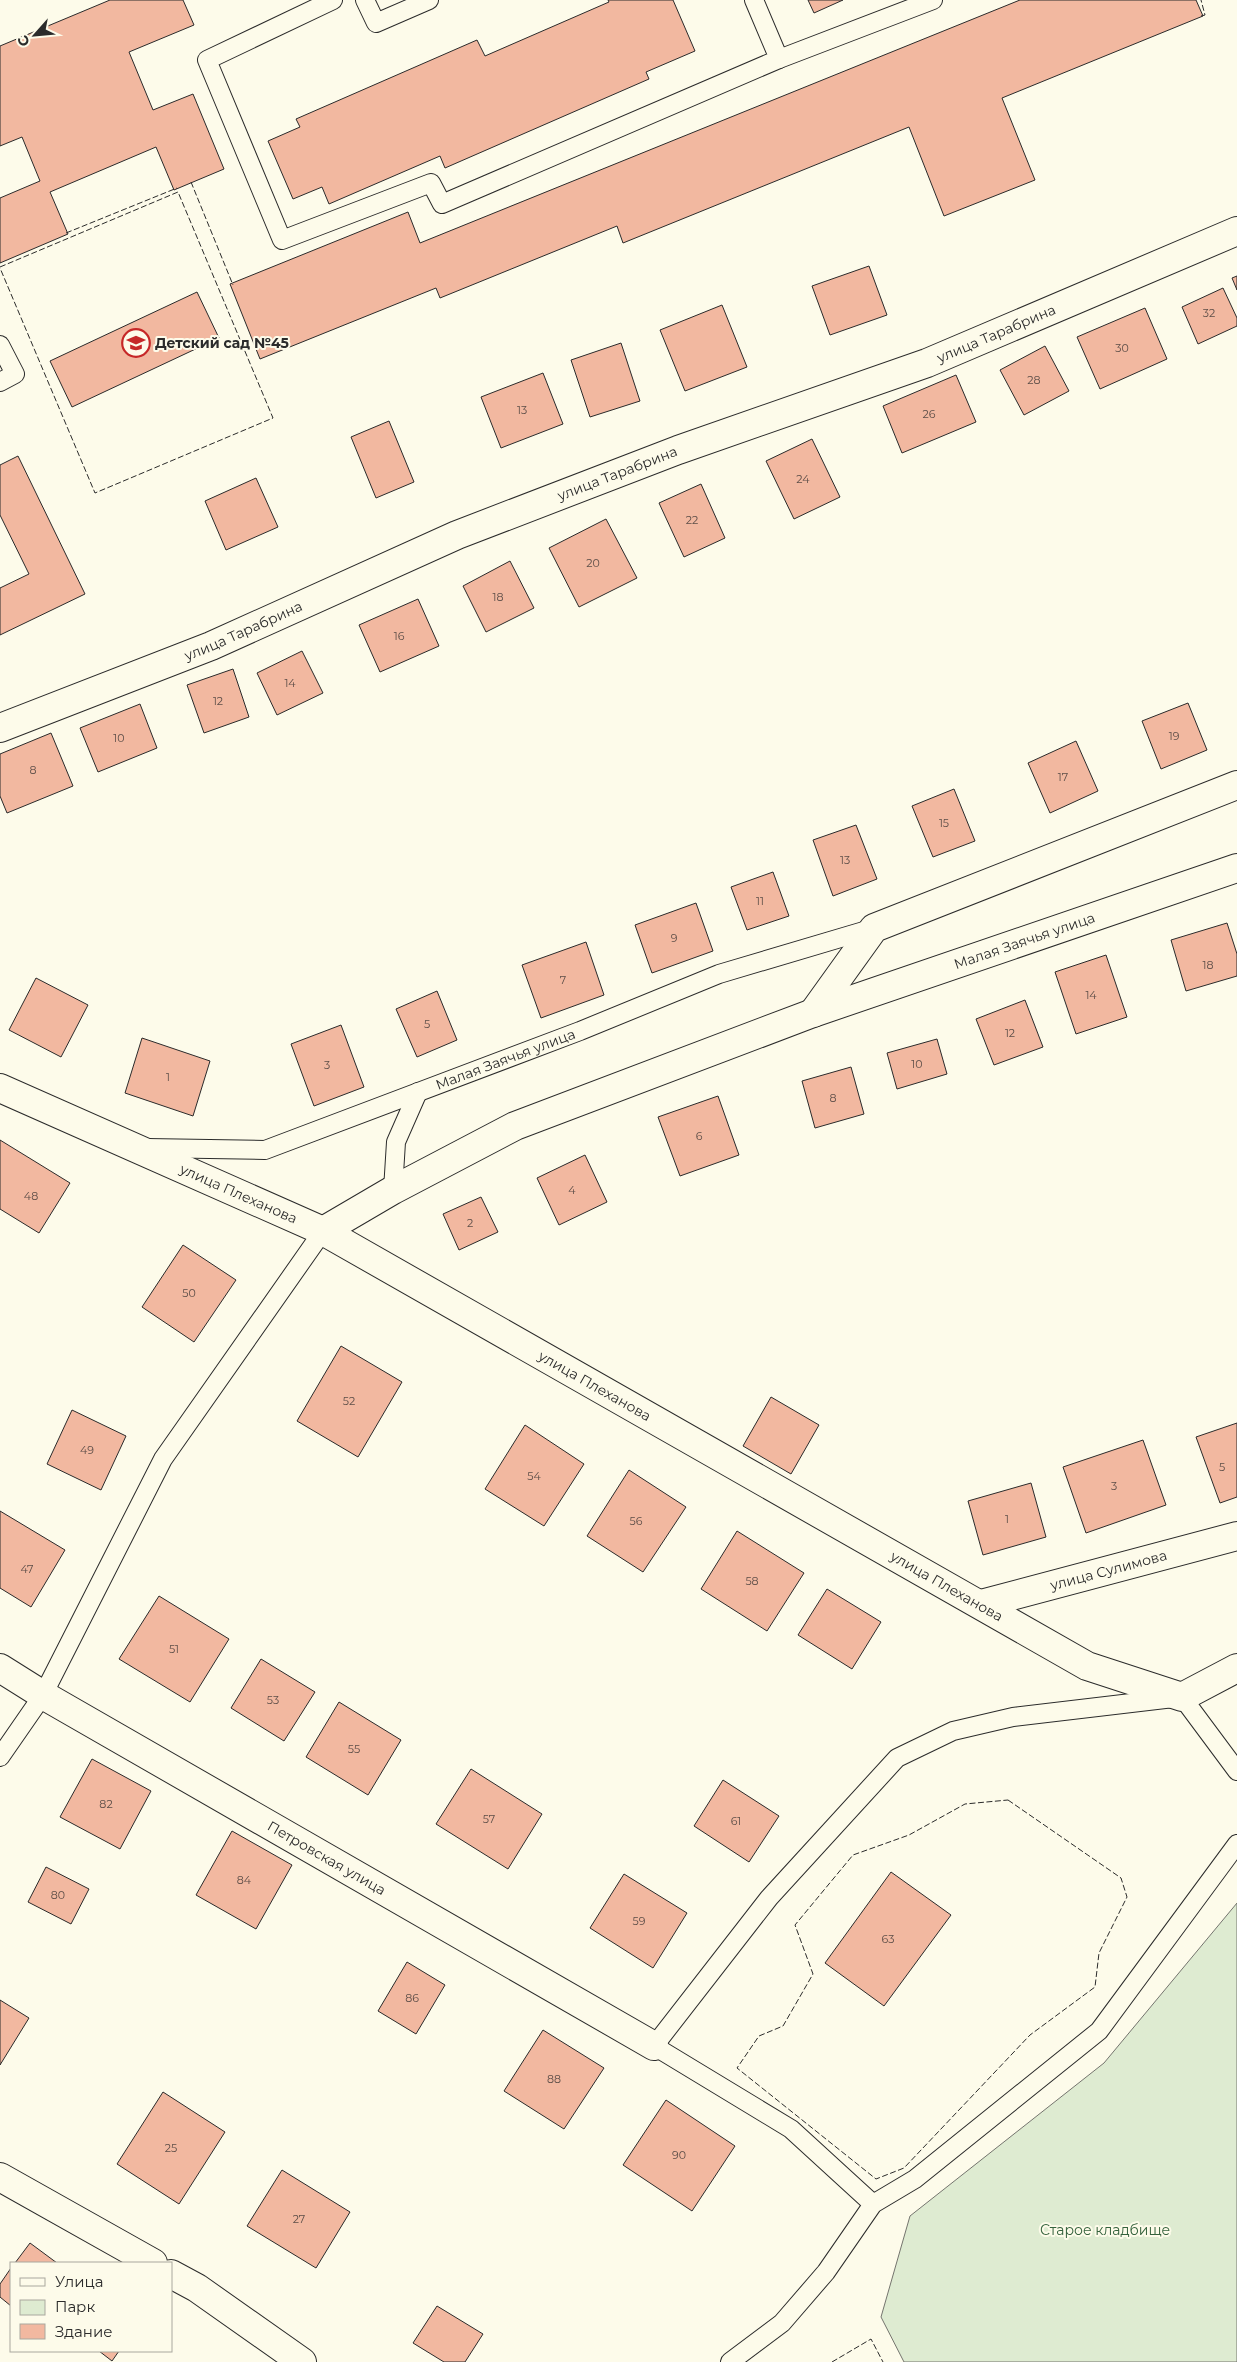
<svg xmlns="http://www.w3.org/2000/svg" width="1237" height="2362" viewBox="0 0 1237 2362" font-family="Montserrat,sans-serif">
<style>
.green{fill:#deebd1;stroke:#74746e}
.building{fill:#f2b8a0;stroke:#2b2b2b}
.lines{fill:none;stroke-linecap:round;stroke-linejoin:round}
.service-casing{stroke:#2b2b2b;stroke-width:20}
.minor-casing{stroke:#2b2b2b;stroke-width:30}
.service{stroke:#fdfbea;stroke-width:18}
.minor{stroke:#fdfbea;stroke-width:28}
.fence{stroke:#2b2b2b;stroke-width:1;stroke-dasharray:6 2.5;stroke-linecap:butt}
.labels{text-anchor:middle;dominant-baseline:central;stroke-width:4;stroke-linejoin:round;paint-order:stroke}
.number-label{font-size:11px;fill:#5d4e48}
.street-label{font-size:14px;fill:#2b2b2b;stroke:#fdfbea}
.poi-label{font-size:14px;font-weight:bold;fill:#2b2b2b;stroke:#fdfbea;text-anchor:start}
.park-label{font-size:14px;fill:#34623c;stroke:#fdfbea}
</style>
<rect width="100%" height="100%" fill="#fdfbea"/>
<!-- green -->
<polygon class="green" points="1237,1903 1237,2362 904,2362 881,2317 910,2216 1104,2063"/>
<!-- building -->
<g class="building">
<polygon points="110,0 183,0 194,25 129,52 153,110 193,94 224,169 174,190 156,147 50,192 68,234 0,263 0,198 40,181 22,137 0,146 0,46"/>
<polygon points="608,0 673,0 695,51 646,72 649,79 445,168 440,156 329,204 322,187 293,199 268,141 300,127 296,119 477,40 485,56 609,2"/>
<polygon points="808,0 843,0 814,13"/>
<polygon points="1020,0 1196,0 1203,16 1002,98 1035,180 944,216 909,127 623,243 617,226 440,298 436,288 260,359 230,284 408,212 420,243"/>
<polygon points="869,266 887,315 830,335 812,286"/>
<polygon points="1237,276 1237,290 1232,278"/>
<polygon points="1223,288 1237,318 1237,326 1198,344 1182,307"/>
<polygon points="197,292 219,338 72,407 50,361"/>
<polygon points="722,305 747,367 685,391 660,330"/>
<polygon points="1145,308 1167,359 1100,389 1077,337"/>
<polygon points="621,343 640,401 590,417 571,360"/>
<polygon points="1045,346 1069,391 1024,415 1000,370"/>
<polygon points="543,373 563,424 501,448 481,397"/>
<polygon points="956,375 976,422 902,453 883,406"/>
<polygon points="389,421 414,482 376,498 351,437"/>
<polygon points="812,439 840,497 794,519 766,461"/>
<polygon points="18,456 85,594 0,635 0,588 29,574 0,515 0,465"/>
<polygon points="256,478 278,527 226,550 205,501"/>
<polygon points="701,484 725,538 684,557 659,503"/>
<polygon points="606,519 637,578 579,607 549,548"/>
<polygon points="510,561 534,608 486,632 463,586"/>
<polygon points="418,599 439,646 380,672 359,625"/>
<polygon points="302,651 323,693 277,715 257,673"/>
<polygon points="233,669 249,717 204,733 187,685"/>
<polygon points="1188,703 1207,750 1161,769 1142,721"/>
<polygon points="140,704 157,748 98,772 80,728"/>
<polygon points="51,733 73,786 7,813 0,796 0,754"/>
<polygon points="1076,741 1098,791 1050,813 1028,763"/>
<polygon points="954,789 975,841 933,857 912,806"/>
<polygon points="856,825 877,879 833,896 813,840"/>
<polygon points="773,872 789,916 747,930 731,887"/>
<polygon points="696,903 713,951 652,973 635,925"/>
<polygon points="1227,923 1237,954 1237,976 1186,991 1171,940"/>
<polygon points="586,942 604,995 541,1018 522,965"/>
<polygon points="1106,955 1127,1017 1076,1034 1055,972"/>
<polygon points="36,978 88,1005 61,1057 9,1030"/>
<polygon points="437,991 457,1040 417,1057 396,1009"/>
<polygon points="1025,1000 1043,1047 994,1065 976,1019"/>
<polygon points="341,1025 364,1087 314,1106 291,1044"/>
<polygon points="142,1038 210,1061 193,1116 125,1093"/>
<polygon points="937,1039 947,1074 897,1089 887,1053"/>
<polygon points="851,1067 864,1114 815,1128 802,1081"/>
<polygon points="718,1096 739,1155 680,1176 658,1117"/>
<polygon points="0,1140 70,1183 39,1233 0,1209"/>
<polygon points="585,1155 607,1202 559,1225 537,1178"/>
<polygon points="481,1197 498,1232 459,1250 443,1214"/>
<polygon points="183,1245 236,1280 194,1342 142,1307"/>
<polygon points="341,1346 402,1382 358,1457 297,1421"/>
<polygon points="771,1397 819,1425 791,1474 743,1446"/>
<polygon points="72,1410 126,1436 101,1490 47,1464"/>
<polygon points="1237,1423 1237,1497 1220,1503 1196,1437"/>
<polygon points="525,1425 584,1464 544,1526 485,1489"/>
<polygon points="1143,1440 1166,1505 1086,1533 1063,1467"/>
<polygon points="629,1470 686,1507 643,1572 587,1536"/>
<polygon points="1031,1483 1046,1537 983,1555 968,1501"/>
<polygon points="0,1511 65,1550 31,1607 0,1588"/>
<polygon points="737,1531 804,1573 767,1631 701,1589"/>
<polygon points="827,1589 881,1622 852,1669 798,1635"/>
<polygon points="159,1596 229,1639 190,1702 119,1659"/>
<polygon points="261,1659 315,1692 284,1741 231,1708"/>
<polygon points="339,1702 401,1740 368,1795 306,1757"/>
<polygon points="92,1759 151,1791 120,1849 60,1817"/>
<polygon points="471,1769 542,1814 508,1869 436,1824"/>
<polygon points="723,1780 779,1816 749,1862 694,1826"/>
<polygon points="232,1831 292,1865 256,1929 196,1895"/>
<polygon points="46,1867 89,1889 71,1924 28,1902"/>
<polygon points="891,1872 951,1915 884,2006 825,1963"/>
<polygon points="624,1874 687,1913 653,1968 590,1928"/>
<polygon points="407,1962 445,1985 416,2034 378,2011"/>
<polygon points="0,2000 29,2018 0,2065"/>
<polygon points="543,2030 604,2068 564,2129 504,2091"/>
<polygon points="163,2092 225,2132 179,2204 117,2164"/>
<polygon points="666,2100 735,2146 692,2211 623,2165"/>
<polygon points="282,2170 350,2212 316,2268 247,2226"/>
<polygon points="30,2243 57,2263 15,2263"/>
<polygon points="11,2268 11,2306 0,2297 0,2284"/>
<polygon points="437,2306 483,2334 465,2362 444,2362 413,2343"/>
<polygon points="99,2351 119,2351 112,2361"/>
</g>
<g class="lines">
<defs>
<g id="service">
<polyline points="333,0 207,60 282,240 431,183 442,204 779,59 754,0"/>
<polyline points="365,0 376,23 429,0"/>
<polyline points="779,59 933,0"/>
<polyline points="0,345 15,374 0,382"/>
<path id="s1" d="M147,1148L265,1150L580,1031L719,974L874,928"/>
<polyline points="393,1190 396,1142 418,1092"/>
<polyline points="0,1757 43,1695 163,1459 323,1231"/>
<polyline points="873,2204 791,2129 654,2046 769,1898 897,1758 953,1731 1013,1717 1182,1697 1237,1771"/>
<polyline points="730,2362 782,2323 826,2272 873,2204 915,2179 1099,2031 1237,1844"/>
</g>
<g id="minor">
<path id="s2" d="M0,728L211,646L457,535L678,450L927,363L1237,231"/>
<polyline points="813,1013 874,928 1237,785"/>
<path id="s3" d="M0,1088L323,1231L1087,1666L1182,1697L1237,1668"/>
<path id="s4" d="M323,1231L393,1190L515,1126L813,1013L1237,868"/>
<path id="s5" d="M981,1604L1237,1536"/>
<path id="s6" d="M0,1668L43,1695L654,2046"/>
<polyline points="0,2177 153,2263"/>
<polyline points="171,2274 197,2288 302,2362"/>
</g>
</defs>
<!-- service casing -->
<use href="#service" class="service-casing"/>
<!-- minor casing -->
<use href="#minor" class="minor-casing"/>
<!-- service -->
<use href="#service" class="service"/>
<!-- minor -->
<use href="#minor" class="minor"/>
<!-- fence -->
<g class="fence">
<polyline points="1201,16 1205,15 1201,0"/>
<polyline points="191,182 233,285"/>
<polyline points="66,233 177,188"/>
<polyline points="0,267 178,192 273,418 95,493 0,268"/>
<polygon points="1008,1800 1121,1878 1127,1897 1099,1953 1095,1987 1030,2035 904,2168 876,2179 737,2068 759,2036 783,2026 813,1974 795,1925 853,1855 909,1835 965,1804"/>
<polyline points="832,2362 871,2339 883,2362"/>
</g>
</g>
<!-- icons -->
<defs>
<symbol id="school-ring" viewBox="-11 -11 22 22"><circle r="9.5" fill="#fdfbea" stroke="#c62828" stroke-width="1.5"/><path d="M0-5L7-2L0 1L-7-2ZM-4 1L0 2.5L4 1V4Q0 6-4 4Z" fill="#c62828"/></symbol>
</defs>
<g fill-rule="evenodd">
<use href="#school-ring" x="120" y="327" width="32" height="32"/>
</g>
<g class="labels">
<!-- number labels -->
<g class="number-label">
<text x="1209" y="313">32</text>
<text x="1122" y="348">30</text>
<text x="1034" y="380">28</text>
<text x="522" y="410">13</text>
<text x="929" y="414">26</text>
<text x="803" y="479">24</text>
<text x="692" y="520">22</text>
<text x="593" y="563">20</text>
<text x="498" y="597">18</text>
<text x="399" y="636">16</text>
<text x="290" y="683">14</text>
<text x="218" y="701">12</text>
<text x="1174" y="736">19</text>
<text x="119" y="738">10</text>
<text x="33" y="770">8</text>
<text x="1063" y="777">17</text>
<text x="944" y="823">15</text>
<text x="845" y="860">13</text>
<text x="760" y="901">11</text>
<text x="674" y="938">9</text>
<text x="1208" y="965">18</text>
<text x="563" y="980">7</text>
<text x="1091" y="995">14</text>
<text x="427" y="1024">5</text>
<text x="1010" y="1033">12</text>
<text x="917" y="1064">10</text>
<text x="327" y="1065">3</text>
<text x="168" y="1077">1</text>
<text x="833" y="1098">8</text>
<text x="699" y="1136">6</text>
<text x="572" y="1190">4</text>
<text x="31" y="1196">48</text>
<text x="470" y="1223">2</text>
<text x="189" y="1293">50</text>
<text x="349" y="1401">52</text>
<text x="87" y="1450">49</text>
<text x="1222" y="1467">5</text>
<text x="534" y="1476">54</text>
<text x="1114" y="1486">3</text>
<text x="1007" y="1519">1</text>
<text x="636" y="1521">56</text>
<text x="27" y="1569">47</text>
<text x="752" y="1581">58</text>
<text x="174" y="1649">51</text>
<text x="273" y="1700">53</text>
<text x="354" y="1749">55</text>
<text x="106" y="1804">82</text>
<text x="489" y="1819">57</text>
<text x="736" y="1821">61</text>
<text x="244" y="1880">84</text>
<text x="58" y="1895">80</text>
<text x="639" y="1921">59</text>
<text x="888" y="1939">63</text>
<text x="412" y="1998">86</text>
<text x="554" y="2079">88</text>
<text x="171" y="2148">25</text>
<text x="679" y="2155">90</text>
<text x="299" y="2219">27</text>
</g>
<!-- street labels -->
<g class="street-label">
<text stroke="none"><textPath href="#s2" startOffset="1072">улица Тарабрина</textPath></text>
<text stroke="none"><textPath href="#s2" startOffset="668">улица Тарабрина</textPath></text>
<text stroke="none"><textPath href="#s2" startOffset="262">улица Тарабрина</textPath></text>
<text stroke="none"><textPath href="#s4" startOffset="761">Малая Заячья улица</textPath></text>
<text stroke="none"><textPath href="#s1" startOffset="375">Малая Заячья улица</textPath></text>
<text stroke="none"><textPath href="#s3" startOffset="261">улица Плеханова</textPath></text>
<text stroke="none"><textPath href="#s3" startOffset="666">улица Плеханова</textPath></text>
<text stroke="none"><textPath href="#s5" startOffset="132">улица Сулимова</textPath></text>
<text stroke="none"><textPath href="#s3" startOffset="1071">улица Плеханова</textPath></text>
<text stroke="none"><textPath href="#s6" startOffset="378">Петровская улица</textPath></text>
</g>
<!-- poi labels -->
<g class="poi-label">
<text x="155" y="343">Детский сад №45</text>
</g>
<!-- park labels -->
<g class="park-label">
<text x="1105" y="2230">Старое кладбище</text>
</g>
</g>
<!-- legend -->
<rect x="10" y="2262" width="162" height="90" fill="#fdfbea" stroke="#a9a89e"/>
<rect x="20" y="2278" width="25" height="8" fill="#fdfbea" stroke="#a9a89e"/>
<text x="55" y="2287" font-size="15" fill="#2b2b2b">Улица</text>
<rect x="20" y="2300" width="25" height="15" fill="#deebd1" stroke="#a9a89e"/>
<text x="55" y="2312" font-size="15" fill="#2b2b2b">Парк</text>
<rect x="20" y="2324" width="25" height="15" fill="#f2b8a0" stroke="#a9a89e"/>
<text x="55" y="2337" font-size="15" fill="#2b2b2b">Здание</text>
<!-- north arrow -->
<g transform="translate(35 35) rotate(243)" stroke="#fdfbea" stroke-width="4" paint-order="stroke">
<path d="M0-4L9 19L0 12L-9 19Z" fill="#2b2b2b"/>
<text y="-8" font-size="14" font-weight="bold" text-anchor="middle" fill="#2b2b2b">С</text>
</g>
</svg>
